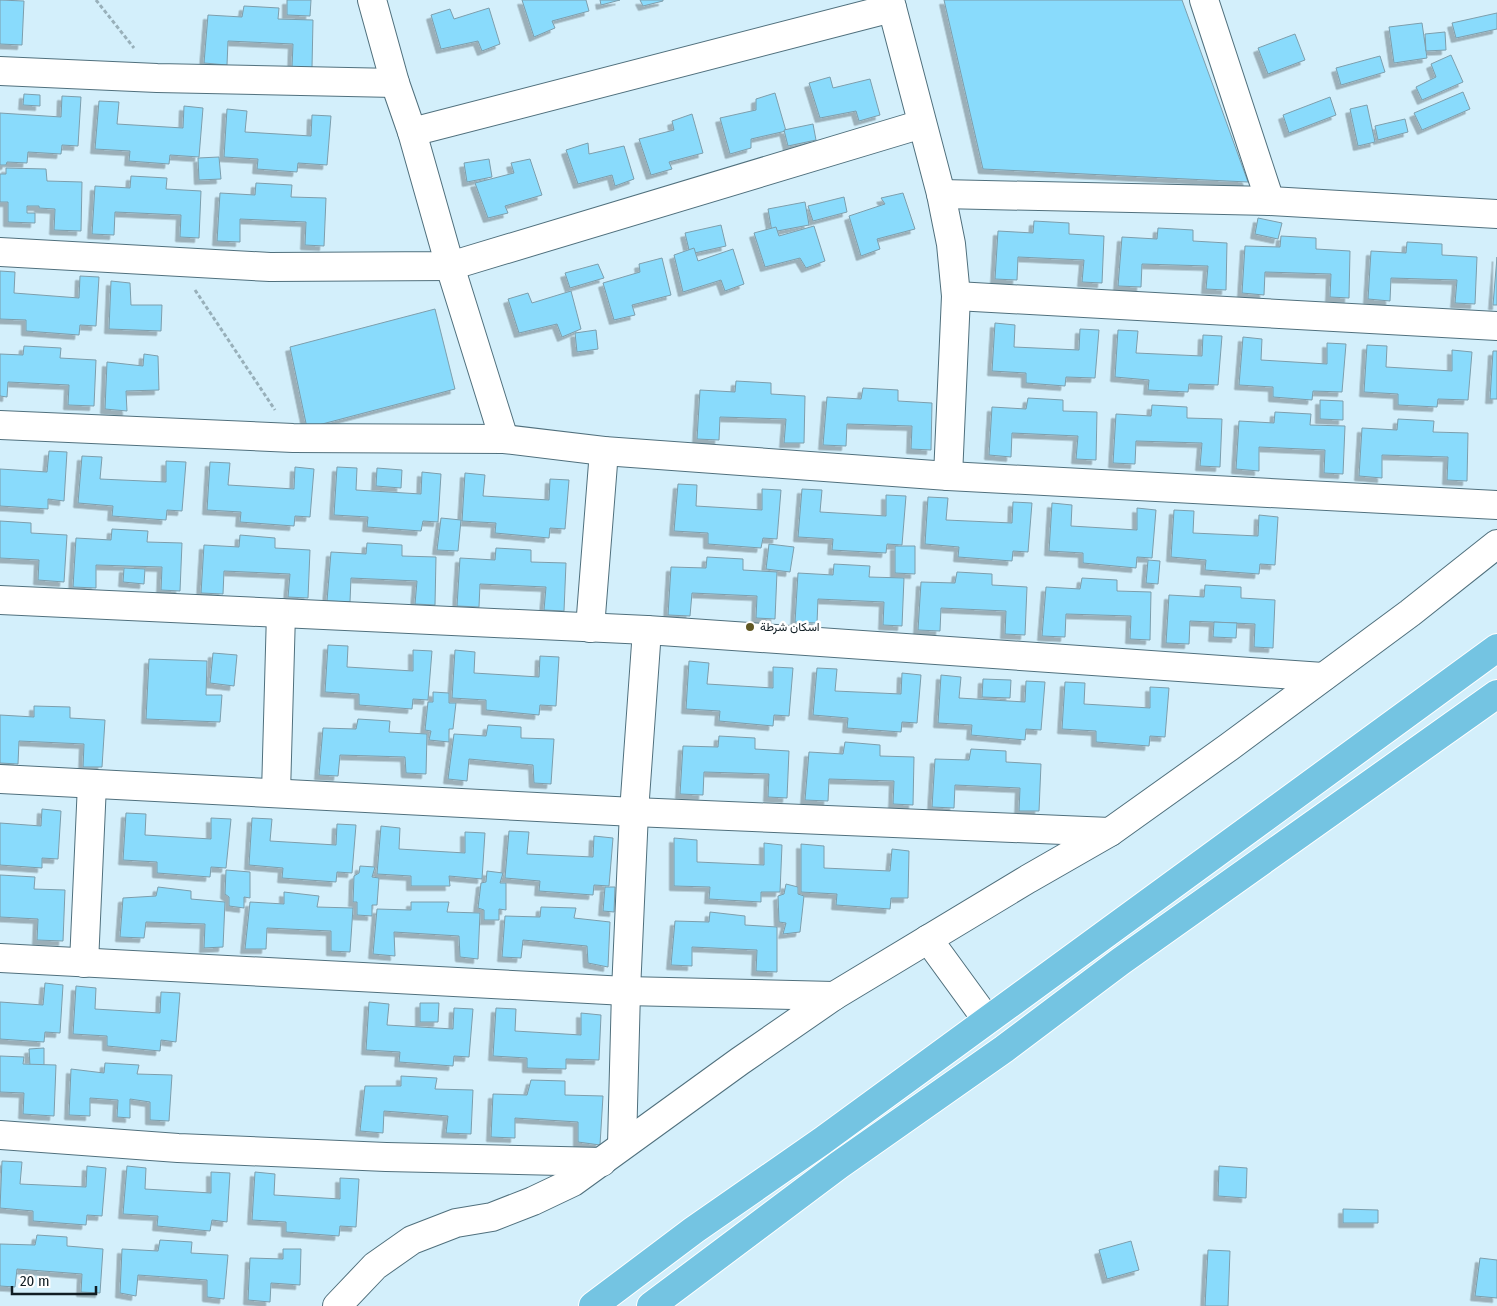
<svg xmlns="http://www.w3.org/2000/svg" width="1497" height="1306" viewBox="0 0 1497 1306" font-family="'Fira Sans Condensed',Vazirmatn,sans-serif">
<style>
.building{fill:#89dbfc;stroke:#7d9eac;filter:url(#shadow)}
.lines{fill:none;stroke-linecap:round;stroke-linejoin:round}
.minor-casing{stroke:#50707d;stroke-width:30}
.trunk-casing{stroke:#fff;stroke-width:30}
.path{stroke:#98b0ba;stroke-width:3;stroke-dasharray:4 2.5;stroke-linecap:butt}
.minor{stroke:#fff;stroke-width:28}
.trunk{stroke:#74c4e2;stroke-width:28}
.poi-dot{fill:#615824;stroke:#fff;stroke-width:2}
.labels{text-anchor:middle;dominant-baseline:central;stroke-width:5;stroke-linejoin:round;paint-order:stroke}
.poi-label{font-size:12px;fill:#101d23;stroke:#fff;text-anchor:start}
</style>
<defs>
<filter id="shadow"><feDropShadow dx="-4.5" dy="4.5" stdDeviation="0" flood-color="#0004"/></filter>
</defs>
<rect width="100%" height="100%" fill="#d3effb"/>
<!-- building -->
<g class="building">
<polygon points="0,0 24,1 22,45 0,44"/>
<polygon points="287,0 311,0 310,16 287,15"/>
<polygon points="522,0 586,0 589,11 552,21 555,28 534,37"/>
<polygon points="600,0 620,0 601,5"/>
<polygon points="640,0 663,0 663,1 643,6"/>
<polygon points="944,0 1182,0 1248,182 983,169"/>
<polygon points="244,6 279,8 278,19 313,20 312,68 292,67 293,44 228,41 227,65 204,63 208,15 242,17"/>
<polygon points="489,8 500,44 482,51 478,41 441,49 431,15 450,9 454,19"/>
<polygon points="1497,13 1497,29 1456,38 1452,23"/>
<polygon points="1422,23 1427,58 1394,63 1389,27"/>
<polygon points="1445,32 1446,50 1426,51 1425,34"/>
<polygon points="1295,34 1305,60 1268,74 1258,48"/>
<polygon points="1451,55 1463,82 1422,100 1416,87 1436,77 1431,64"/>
<polygon points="1380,56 1385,72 1341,85 1336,68"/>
<polygon points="830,77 833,88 870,79 880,115 859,121 856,111 820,118 809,83"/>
<polygon points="1463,92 1470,109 1422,130 1414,113"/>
<polygon points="775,93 786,131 751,139 751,148 730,154 720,118 756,110 756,99"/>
<polygon points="24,94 40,95 40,106 23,105"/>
<polygon points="62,96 81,97 78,146 62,145 61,154 28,152 27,163 7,162 6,165 0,165 0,113 61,117"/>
<polygon points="1330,97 1336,115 1289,133 1283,115"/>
<polygon points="99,101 119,102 117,124 183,128 184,106 203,108 199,157 170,155 169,164 129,161 130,151 95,149"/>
<polygon points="1367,105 1375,142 1358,146 1350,109"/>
<polygon points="227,109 247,111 245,132 311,136 312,115 331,116 327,165 298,163 297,172 257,169 258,159 224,157"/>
<polygon points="692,114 703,153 669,162 672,169 651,175 639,139 674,130 672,121"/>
<polygon points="1405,119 1408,132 1378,140 1375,126"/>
<polygon points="813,124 816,140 788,146 784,130"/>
<polygon points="588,143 589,154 624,146 634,179 615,186 612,175 578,184 566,150"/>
<polygon points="219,157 221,179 199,180 198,158"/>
<polygon points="489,159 492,177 467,182 464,163"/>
<polygon points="530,159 542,195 505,206 508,213 488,218 475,183 514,173 511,163"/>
<polygon points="6,168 46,169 47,181 82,182 81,231 54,230 55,209 39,208 39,206 27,206 27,213 35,213 35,223 8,222 8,202 0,202 0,174 6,174"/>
<polygon points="131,176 167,178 166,189 201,191 199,238 180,237 181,215 115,212 114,235 92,234 95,186 130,188"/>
<polygon points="256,183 292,185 291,197 326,198 324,246 305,245 306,222 240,219 240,242 217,241 220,193 255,195"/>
<polygon points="903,193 915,229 877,239 880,249 861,256 849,216 885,204 881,198"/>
<polygon points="844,197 847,212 813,221 808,206"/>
<polygon points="805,202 809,225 772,232 768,209"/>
<polygon points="1258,218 1282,223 1278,239 1255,234"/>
<polygon points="1034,221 1069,223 1069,234 1104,236 1102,283 1082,282 1084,260 1018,257 1017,280 995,279 998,231 1033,233"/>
<polygon points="721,225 726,246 690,254 685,233"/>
<polygon points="814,226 825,261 806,268 800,258 765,267 754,233 776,227 779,236"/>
<polygon points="1158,228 1193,230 1193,241 1227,243 1226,290 1206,289 1208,266 1142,264 1141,287 1118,286 1122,237 1157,239"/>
<polygon points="1281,236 1316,238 1316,249 1350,251 1349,298 1330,297 1331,274 1265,272 1264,295 1242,293 1245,246 1280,247"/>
<polygon points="1407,242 1442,244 1442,255 1477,257 1475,304 1455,303 1457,280 1391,278 1390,301 1368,299 1371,251 1406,253"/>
<polygon points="694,248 698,261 733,249 744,284 725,291 721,280 683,292 674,255"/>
<polygon points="1497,257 1497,305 1493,305"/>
<polygon points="662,258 671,295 632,305 635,315 614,320 603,283 640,272 639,264"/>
<polygon points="598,264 604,278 570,288 565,273"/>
<polygon points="0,271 15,272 14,293 79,298 80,276 99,277 96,326 80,325 79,335 26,331 26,320 0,319"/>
<polygon points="111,281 130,283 131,305 162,305 161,331 109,329"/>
<polygon points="571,291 581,329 562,337 557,324 519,333 508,299 528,293 532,303"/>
<polygon points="435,309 455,389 307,428 290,347"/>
<polygon points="995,323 1015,325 1014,347 1079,350 1080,329 1099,330 1095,378 1066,377 1065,386 1026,383 1026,373 992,371"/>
<polygon points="596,330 598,349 577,352 575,333"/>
<polygon points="1118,330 1138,331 1136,353 1202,356 1203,335 1222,336 1218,385 1189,384 1188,392 1148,390 1149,380 1115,377"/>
<polygon points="1243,337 1262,339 1261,360 1327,364 1327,343 1346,344 1342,392 1313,391 1312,400 1273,397 1273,387 1239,385"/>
<polygon points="1367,345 1387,346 1386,367 1452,371 1452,350 1472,352 1468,400 1438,399 1437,407 1398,405 1398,394 1364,392"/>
<polygon points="24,346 61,348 60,358 96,360 94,406 68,405 69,385 8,382 7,397 0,396 0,354 23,355"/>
<polygon points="1493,351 1497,351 1497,399 1490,399"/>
<polygon points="144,354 158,356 159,390 126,391 127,411 105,409 107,362 143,366"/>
<polygon points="736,381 771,383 771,394 805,396 804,443 784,443 786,419 720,417 719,440 697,439 700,390 735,392"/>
<polygon points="863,388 898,390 898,401 932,403 931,450 911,449 912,426 847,424 846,446 823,445 827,397 861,399"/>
<polygon points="1028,398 1063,400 1063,411 1097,412 1096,460 1076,459 1078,436 1012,433 1011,457 989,455 992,407 1026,409"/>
<polygon points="1320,400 1343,401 1343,420 1320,419"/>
<polygon points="1152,405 1187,407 1187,418 1222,419 1220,467 1200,466 1202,443 1136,441 1135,464 1113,463 1116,414 1151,416"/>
<polygon points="1275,412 1311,414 1310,425 1345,426 1343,474 1324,473 1325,450 1259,447 1259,471 1236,469 1239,421 1274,423"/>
<polygon points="1398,419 1434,421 1433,432 1468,433 1467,481 1447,480 1448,457 1382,455 1382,478 1359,476 1362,428 1397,430"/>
<polygon points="49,451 67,452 64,501 48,499 48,509 0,506 0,469 47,472"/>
<polygon points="82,456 102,457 100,479 166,482 166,461 186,462 182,511 167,510 166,520 112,516 113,506 78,503"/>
<polygon points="210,462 230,463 228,485 294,489 295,467 314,469 310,517 295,516 294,526 240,522 241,512 207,510"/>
<polygon points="337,467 357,468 356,490 421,494 422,472 441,474 438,522 423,521 421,531 367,527 368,517 334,515"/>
<polygon points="377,468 402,470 401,488 376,486"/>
<polygon points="465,473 485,475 483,496 549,500 550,479 569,480 565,529 550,528 549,538 495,533 496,523 462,521"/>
<polygon points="678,484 697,485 696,506 762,510 762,489 781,490 777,539 763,538 761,548 708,544 708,533 674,531"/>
<polygon points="802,489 822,490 820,512 886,516 886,495 906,496 902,545 887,544 886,553 832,550 833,539 798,537"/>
<polygon points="928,497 948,498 946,520 1012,523 1013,502 1032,503 1028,552 1013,551 1012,561 958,557 959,547 925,544"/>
<polygon points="1052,503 1072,505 1071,526 1137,530 1137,508 1156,510 1152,558 1137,557 1136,568 1083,563 1083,553 1049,551"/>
<polygon points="1174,510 1194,511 1193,533 1258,536 1259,515 1278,517 1275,565 1260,564 1259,574 1205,570 1206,560 1171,557"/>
<polygon points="441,518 461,520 458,551 437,550"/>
<polygon points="0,521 31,523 31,533 67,535 64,582 38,580 39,560 0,558"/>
<polygon points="112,529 148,531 147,542 182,543 180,591 161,590 162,567 96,565 96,588 73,587 76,538 111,540"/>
<polygon points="240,535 275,538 275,548 310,550 308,598 288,597 290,574 224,571 223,594 201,593 204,545 239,547"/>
<polygon points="367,543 402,545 402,556 436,557 435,605 415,604 417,581 351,578 350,602 327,601 331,552 366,554"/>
<polygon points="769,544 794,547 790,572 766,569"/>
<polygon points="895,546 915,546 915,574 895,573"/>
<polygon points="496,548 531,550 531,562 566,563 564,611 544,610 546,587 480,584 479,607 457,606 460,558 495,560"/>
<polygon points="707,557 743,559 743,570 777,572 775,619 756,618 757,596 692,593 690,616 668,615 671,567 706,568"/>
<polygon points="1148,560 1160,561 1158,584 1146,583"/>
<polygon points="834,564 870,566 869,577 904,578 902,626 883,625 884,602 818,599 817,623 795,622 798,573 833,575"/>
<polygon points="124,568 145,569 144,584 123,582"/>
<polygon points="957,572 992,574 992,585 1027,587 1025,635 1005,634 1006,611 941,608 940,631 918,630 921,582 955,583"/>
<polygon points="1082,578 1117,580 1117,591 1151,592 1150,640 1130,639 1131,616 1066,614 1065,637 1042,636 1046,587 1080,589"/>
<polygon points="1205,585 1241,587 1241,598 1275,600 1273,648 1254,647 1255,624 1190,621 1189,644 1166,643 1169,595 1204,597"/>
<polygon points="1214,622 1237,623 1236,638 1213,637"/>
<polygon points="328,645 348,646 347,667 413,671 413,650 432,651 428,700 413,699 412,709 359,705 359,694 325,692"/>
<polygon points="455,650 475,652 474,673 539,677 540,656 559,657 556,706 540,705 539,715 486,710 486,700 452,698"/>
<polygon points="213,653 237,655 234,686 210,683"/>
<polygon points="149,659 207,661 206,695 222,695 220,722 146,719"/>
<polygon points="689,661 709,663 707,684 773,688 773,667 793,668 789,716 774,715 773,726 719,721 720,711 686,709"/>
<polygon points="817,668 837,669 835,691 901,694 902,673 921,675 917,723 902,722 901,732 847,728 848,718 813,715"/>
<polygon points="941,675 961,677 959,698 1025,702 1026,681 1045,682 1041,730 1026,729 1025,740 971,735 972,725 938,723"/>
<polygon points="983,679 1011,680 1010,698 982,697"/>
<polygon points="1065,682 1085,683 1084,704 1150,708 1150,687 1169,688 1165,737 1150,736 1149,746 1096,742 1096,731 1062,729"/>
<polygon points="433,692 449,693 449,703 456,703 453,729 449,729 449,742 429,740 431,731 425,730 428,702 433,702"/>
<polygon points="34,706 70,707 70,718 105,720 102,767 83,767 84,744 19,741 18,764 0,763 0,715 34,717"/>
<polygon points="358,719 390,721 389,732 427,734 426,774 406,773 405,757 340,755 338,776 319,775 323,728 356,729"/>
<polygon points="488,725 521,727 521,738 554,739 551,784 534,783 533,765 469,759 467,781 448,779 454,734 486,736"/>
<polygon points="719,736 755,738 755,749 789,751 787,798 768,797 769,774 704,772 703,795 680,794 683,746 718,747"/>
<polygon points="845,742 880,745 880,756 914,757 913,805 893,804 894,781 829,779 828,801 805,800 809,752 843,754"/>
<polygon points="971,749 1006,751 1006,762 1041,764 1039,811 1019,811 1020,788 955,785 954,808 932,807 935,759 969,760"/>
<polygon points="42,809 61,811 58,859 42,858 42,868 0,865 0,823 41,826"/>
<polygon points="126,813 146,814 145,835 211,839 211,818 231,819 226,868 211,867 210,877 157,873 157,862 123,860"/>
<polygon points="252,818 272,819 270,841 336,845 337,824 356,825 352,873 337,872 336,882 282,878 283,868 249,865"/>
<polygon points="381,826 400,828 399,849 465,853 465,832 485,833 482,879 449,876 450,886 411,886 411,876 377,874"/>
<polygon points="509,831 529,832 527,854 593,857 594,836 613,838 609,886 594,885 593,895 539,891 540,881 505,878"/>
<polygon points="674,838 697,840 697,862 764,865 764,843 782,845 780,892 761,892 761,902 709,899 710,887 674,886"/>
<polygon points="801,844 824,846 824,868 890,871 892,849 909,851 908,898 891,898 890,909 836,905 837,894 801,892"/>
<polygon points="360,866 375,867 372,877 379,878 377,905 372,905 372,916 357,915 357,902 353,902 354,876 359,873"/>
<polygon points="226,870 250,872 250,898 244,897 244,908 229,906 229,897 225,894"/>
<polygon points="487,871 503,873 500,883 506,883 506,910 499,909 499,920 484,920 484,910 478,908 481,883 486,882"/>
<polygon points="0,875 35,877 34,889 65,890 63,941 37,940 38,919 0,917"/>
<polygon points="786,884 798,887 798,894 804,896 800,932 783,934 786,923 779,922 778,896 784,894"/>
<polygon points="158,887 191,891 191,899 225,902 223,947 204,948 205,924 146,922 144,938 120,937 123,898 156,896"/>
<polygon points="605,887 615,887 614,912 603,911"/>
<polygon points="284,892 319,896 317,907 353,908 350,952 331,951 331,931 267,928 266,949 245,949 250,902 284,904"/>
<polygon points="411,902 449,902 447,912 480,913 478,959 460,957 459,936 394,932 395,956 373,954 377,909 411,910"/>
<polygon points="541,907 576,908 574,918 610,922 608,967 588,963 587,946 523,940 521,958 502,957 505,916 540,917"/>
<polygon points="710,912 745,916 745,925 777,927 777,972 756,971 757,950 692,947 692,966 671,965 675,921 709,922"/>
<polygon points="45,983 63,985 60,1033 45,1032 44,1042 0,1039 0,1002 43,1005"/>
<polygon points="76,986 96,988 95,1009 160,1013 161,992 180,993 176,1042 161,1040 160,1051 107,1046 107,1036 73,1034"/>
<polygon points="369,1002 389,1004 387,1025 453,1029 454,1008 473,1009 469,1057 454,1056 453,1066 399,1062 400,1052 366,1050"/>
<polygon points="420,1003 439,1003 438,1022 420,1022"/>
<polygon points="496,1008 516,1009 515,1031 581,1035 581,1013 601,1015 599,1060 566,1059 566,1069 527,1068 527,1058 493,1056"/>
<polygon points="44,1048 44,1066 30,1066 29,1049"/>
<polygon points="0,1056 24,1057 23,1064 56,1065 54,1116 23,1114 24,1093 0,1092"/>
<polygon points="105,1063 139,1065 137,1074 172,1075 169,1121 150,1120 150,1102 130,1099 130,1118 117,1117 118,1100 90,1098 90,1116 69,1115 71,1069 104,1073"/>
<polygon points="401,1076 437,1078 435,1089 473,1090 471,1134 446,1133 448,1116 384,1111 383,1133 360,1131 365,1086 401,1086"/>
<polygon points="531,1080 565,1081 565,1095 603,1096 600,1145 578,1142 578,1122 515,1118 515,1138 491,1137 493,1094 527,1095"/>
<polygon points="2,1161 22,1162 20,1184 86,1187 87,1166 106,1168 102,1216 87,1215 86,1225 33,1221 33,1211 0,1208"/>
<polygon points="127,1166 146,1168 145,1189 211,1193 211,1172 230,1173 227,1222 212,1220 210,1231 157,1226 158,1216 123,1214"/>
<polygon points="1219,1166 1247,1168 1246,1198 1218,1196"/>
<polygon points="255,1172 275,1174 274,1195 340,1199 340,1178 359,1179 356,1227 340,1226 339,1236 286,1232 286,1222 252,1220"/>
<polygon points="1343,1209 1378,1210 1378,1223 1343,1223"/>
<polygon points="37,1235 67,1237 67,1246 103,1249 100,1293 81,1292 82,1274 17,1269 15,1287 0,1286 0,1244 35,1245"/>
<polygon points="160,1240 192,1242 191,1253 228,1255 224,1299 207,1297 207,1280 138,1275 136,1296 120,1293 122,1249 158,1251"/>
<polygon points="1131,1241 1139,1270 1107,1279 1099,1250"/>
<polygon points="283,1249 301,1249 300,1285 271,1283 270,1302 248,1300 250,1258 283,1259"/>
<polygon points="1208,1250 1230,1251 1228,1306 1205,1306"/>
<polygon points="1480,1258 1497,1260 1497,1298 1475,1296"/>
</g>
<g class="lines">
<defs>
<g id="minor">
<polyline points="372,0 395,83 412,132 450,266 504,439"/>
<polyline points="890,0 941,194 951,244 956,296 948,476"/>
<polyline points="1204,0 1270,201"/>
<polyline points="0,71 157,78 395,83"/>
<polyline points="412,132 892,8"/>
<polyline points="941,194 1270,201 1497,214"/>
<polyline points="0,252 270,267 450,266 922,124"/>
<polyline points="956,296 1497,326"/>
<polyline points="0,425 293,438 504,439 604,451 948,476 1497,505"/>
<polyline points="0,600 647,630 1323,677"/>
<polyline points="590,628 604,451"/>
<polyline points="0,779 634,812 1110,832"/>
<polyline points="276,793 281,613"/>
<polyline points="928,939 987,1020"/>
<polyline points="0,958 626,991 834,996"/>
<polyline points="84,963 92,784"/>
<polyline points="0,1135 178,1148 386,1157 602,1162"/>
<polyline points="622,1145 626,991 634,812 647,630"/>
<polyline points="337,1306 375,1266 412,1240 456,1223 492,1217 533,1201 573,1182 740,1061 834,996 1028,879 1110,832 1229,747 1410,613 1497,544"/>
</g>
<g id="trunk">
<polyline points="593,1306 694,1230 822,1141 1497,648"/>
<polyline points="651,1306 839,1165 1004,1049 1121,961 1497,694"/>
</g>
</defs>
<!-- minor casing -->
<use href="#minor" class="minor-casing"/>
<!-- trunk casing -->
<use href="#trunk" class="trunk-casing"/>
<!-- path -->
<g class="path">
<polyline points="96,0 134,48"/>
<polyline points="195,290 275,410"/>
</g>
<!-- minor -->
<use href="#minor" class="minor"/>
<!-- trunk -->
<use href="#trunk" class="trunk"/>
</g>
<!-- markers -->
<circle class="poi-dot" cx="750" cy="627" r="5"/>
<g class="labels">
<!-- poi labels -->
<g class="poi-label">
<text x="760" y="627">اسكان شرطة</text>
</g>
</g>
<!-- scale -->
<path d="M12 1286v8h84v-8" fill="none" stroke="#101d23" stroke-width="2.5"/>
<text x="20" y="1286" font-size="15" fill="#101d23" stroke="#ffffff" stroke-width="4" paint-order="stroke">20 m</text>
</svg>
